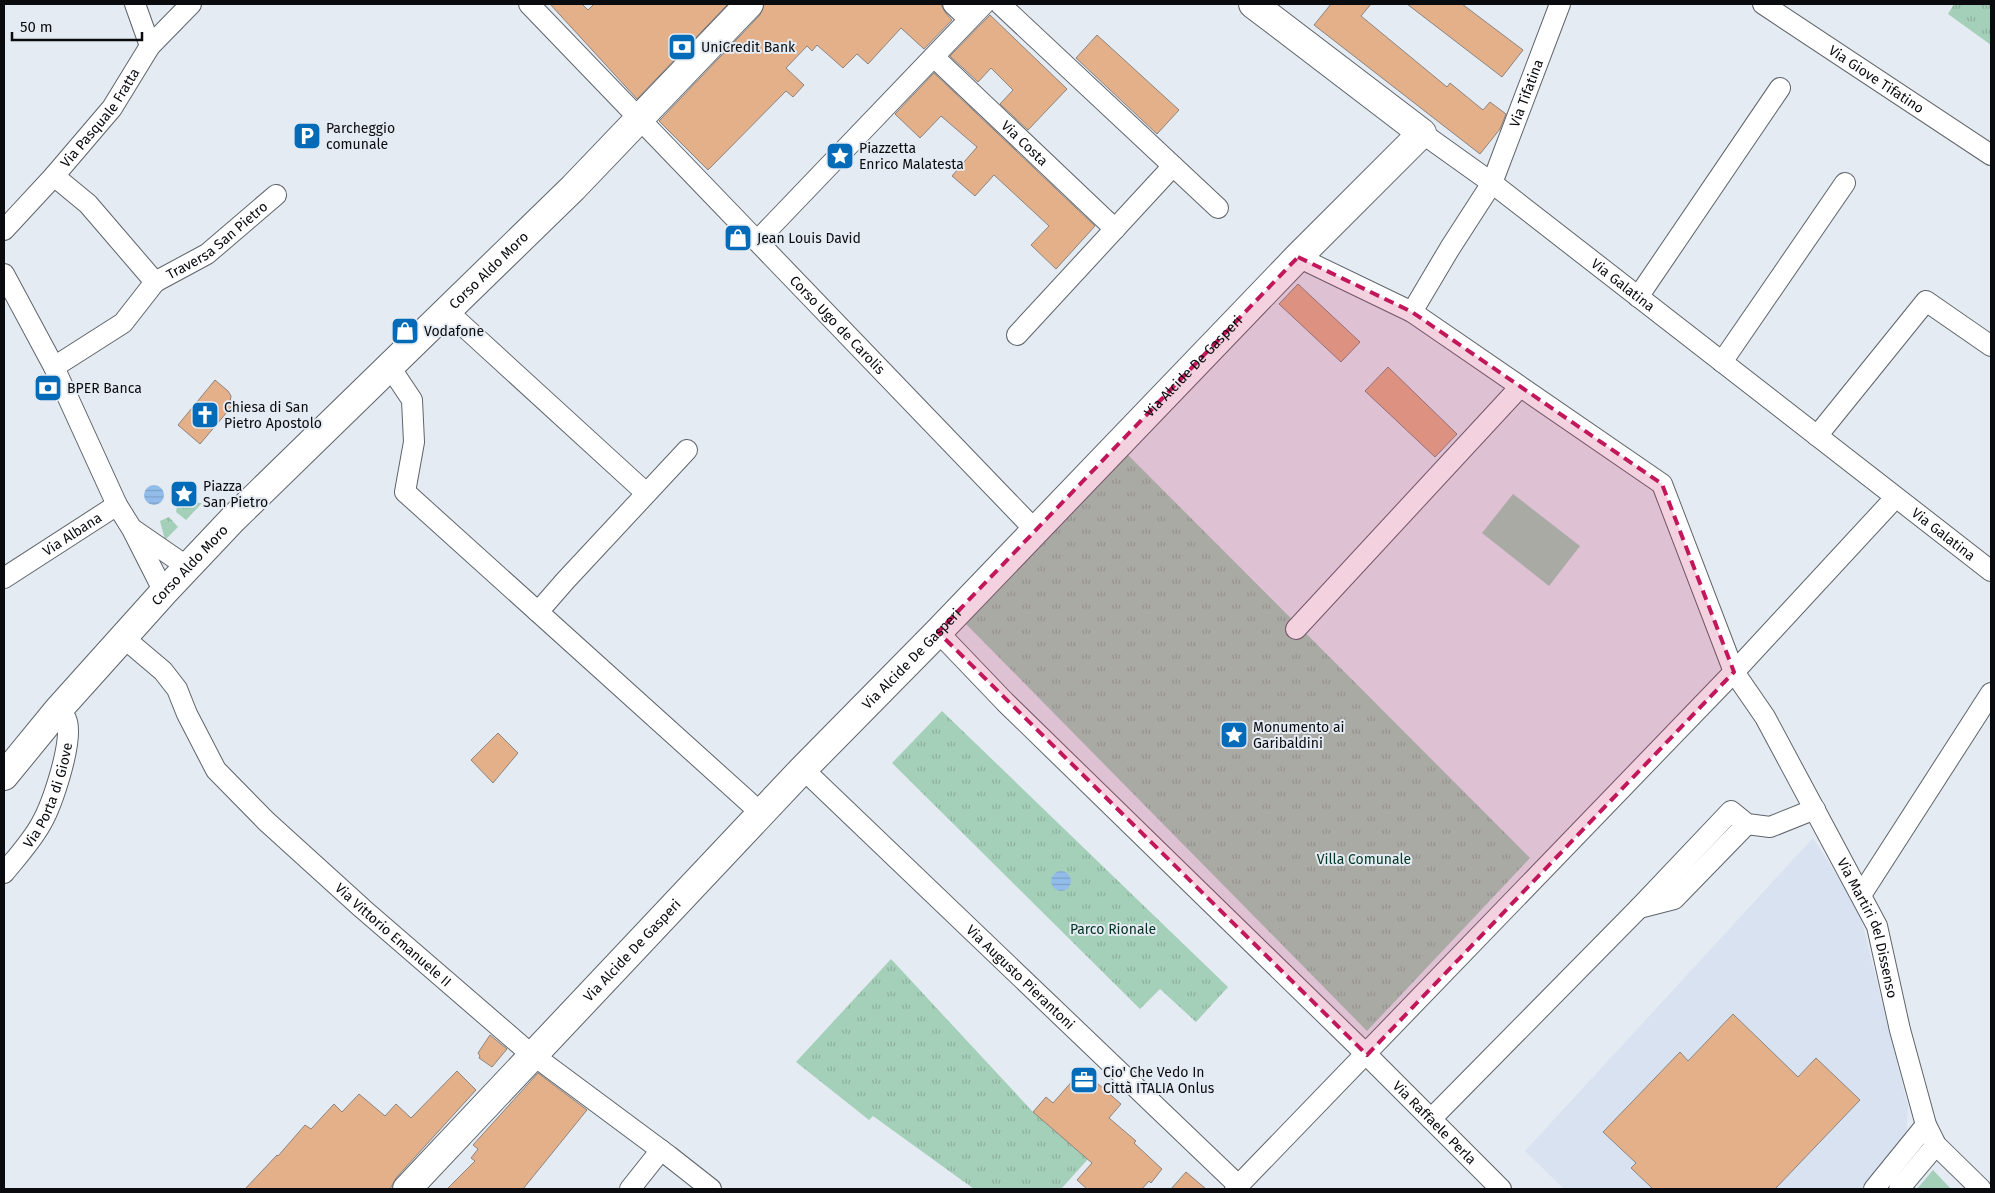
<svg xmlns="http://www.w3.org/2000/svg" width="1995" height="1193" viewBox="0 0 1995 1193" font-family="'Fira Sans',sans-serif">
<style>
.built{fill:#d8e2f1}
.grass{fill:url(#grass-tufts)}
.pitch{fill:#a4cfb8}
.water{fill:url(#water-rules)}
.building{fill:#e4b08a;stroke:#8c847f}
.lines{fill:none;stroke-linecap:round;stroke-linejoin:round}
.minor-casing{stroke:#5e646a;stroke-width:22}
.secondary-casing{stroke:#5e646a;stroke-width:30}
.minor{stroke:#fff;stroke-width:20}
.secondary{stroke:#fff;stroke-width:28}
.marked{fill:#c2185b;fill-opacity:0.2;stroke:#c2185b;stroke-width:4;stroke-dasharray:10 6;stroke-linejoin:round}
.labels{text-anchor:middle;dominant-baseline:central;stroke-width:4;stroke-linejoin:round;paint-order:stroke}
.poi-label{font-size:14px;fill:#090b0e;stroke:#e5ebf2;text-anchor:start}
.street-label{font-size:14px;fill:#090b0e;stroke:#e5ebf2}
.park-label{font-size:14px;fill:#003521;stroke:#e5ebf2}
</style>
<defs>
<pattern id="grass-tufts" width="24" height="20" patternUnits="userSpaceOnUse" patternTransform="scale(1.25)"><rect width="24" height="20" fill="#a4cfb8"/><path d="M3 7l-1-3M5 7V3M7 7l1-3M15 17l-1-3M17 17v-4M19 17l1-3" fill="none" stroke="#8cb09d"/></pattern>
<pattern id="water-rules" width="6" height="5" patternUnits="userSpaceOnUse" patternTransform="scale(1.25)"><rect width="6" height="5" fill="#92bdea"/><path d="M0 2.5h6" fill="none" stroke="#7da1c8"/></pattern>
</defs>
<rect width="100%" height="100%" fill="#e5ebf2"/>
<!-- built -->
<polygon class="built" points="1813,838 1859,910 1908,1107 1906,1140 1865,1189 1564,1189 1525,1151"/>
<!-- grass -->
<g class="grass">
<polygon points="1954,4 1991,4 1991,45 1948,14"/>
<polygon points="1124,451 1530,858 1367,1031 961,619"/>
<polygon points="178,501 201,503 202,503 186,520 176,512"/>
<polygon points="169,517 178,527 165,540 160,521"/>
<polygon points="942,711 1228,987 1196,1022 1160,989 1140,1009 892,763"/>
<polygon points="891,959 1033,1112 1088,1159 1062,1188 1063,1189 974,1189 873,1116 869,1120 796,1062"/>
</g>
<!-- pitch -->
<g class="pitch">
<polygon points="1513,494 1580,546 1549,586 1482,533"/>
<polygon points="1933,1170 1951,1189 1917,1189"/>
</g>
<!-- water -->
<g class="water">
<circle cx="154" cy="495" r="10"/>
<circle cx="1061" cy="881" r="10"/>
</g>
<!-- building -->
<g class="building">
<polygon points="550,4 582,4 588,10 594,4 728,4 637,99"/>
<polygon points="764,4 941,4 945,12 952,20 924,49 901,28 868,64 857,54 843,68 817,45 812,51 807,46 786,68 804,85 793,97 786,91 708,170 659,121 760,15"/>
<polygon points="1331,4 1371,4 1361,16 1447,87 1450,83 1483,110 1490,102 1506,114 1500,129 1480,154 1314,25"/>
<polygon points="1407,4 1462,4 1523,50 1502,77"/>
<polygon points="990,15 1067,89 1028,130 1000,104 1013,90 991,68 978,82 950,56"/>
<polygon points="1097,35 1179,110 1157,134 1076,58"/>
<polygon points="934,73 1095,226 1056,269 1031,245 1049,226 994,175 975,196 952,176 977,147 941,116 920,138 895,114"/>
<polygon points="1298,284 1360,342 1341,362 1279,304"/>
<polygon points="1388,367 1457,434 1435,457 1365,391"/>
<polygon points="215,380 228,391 231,396 230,403 233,405 200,444 178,425"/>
<polygon points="498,733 518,753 493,783 471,760"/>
<polygon points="1733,1014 1798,1077 1816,1058 1860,1100 1775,1189 1653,1189 1631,1168 1636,1163 1603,1132 1680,1052 1688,1061"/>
<polygon points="490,1035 507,1049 492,1067 479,1058 480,1056 478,1053"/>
<polygon points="1082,1070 1121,1104 1109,1118 1136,1141 1134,1143 1162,1169 1151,1183 1149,1181 1142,1189 1087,1189 1077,1180 1092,1163 1033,1112 1046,1097 1053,1103"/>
<polygon points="457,1071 476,1090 396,1178 390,1189 245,1189 277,1155 278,1156 305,1125 311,1129 334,1104 342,1112 359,1094 385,1116 396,1104 411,1118"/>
<polygon points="538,1073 587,1110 523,1189 447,1189 475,1161 471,1158 478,1149 473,1145"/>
<polygon points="1186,1172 1206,1189 1171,1189"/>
</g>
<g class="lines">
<defs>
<g id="minor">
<polyline points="135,4 150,46"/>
<path id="s1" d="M529,4L1035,530"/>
<polyline points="953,4 969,19"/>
<polyline points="1000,4 1218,208"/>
<path id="s2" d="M1763,4L1991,155"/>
<path id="s3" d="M934,57L1115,229"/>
<path id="s4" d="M1422,133L1492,183L1991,571"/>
<polyline points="54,176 88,204 155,282 123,323 54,367"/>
<path id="s5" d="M4,230L54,176L112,108L150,46L191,4"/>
<polyline points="757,241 984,4"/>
<path id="s6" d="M1298,257L1412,312L1662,484L1734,672L1765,717L1877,926L1900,1030L1926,1125L1936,1145L1981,1189"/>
<polyline points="4,274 54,367 117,505 132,529 164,592"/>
<path id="s7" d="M155,282L207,254L276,195"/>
<polyline points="1638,297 1780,88"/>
<polyline points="447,311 646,493"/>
<path id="s8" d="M1412,312L1450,248L1492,183L1560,4"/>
<polyline points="1017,335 1173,166"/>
<polyline points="1722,362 1845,183"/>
<polyline points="390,367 412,400 414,442 405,492 762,814"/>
<polyline points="1817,436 1926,301 1991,346"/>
<polyline points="134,530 189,568"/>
<path id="s9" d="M4,578L117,505"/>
<polyline points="538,612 565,581 687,450"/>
<polyline points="1296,629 1520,387"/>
<path id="s10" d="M938,632L1005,702L1367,1055L1501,1189"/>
<path id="s11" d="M124,638L163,671L177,689L187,714L216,770L266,821L363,909L525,1049L669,1156L711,1189"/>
<path id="s12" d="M803,769L1239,1186"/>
<path id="s13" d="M4,873C17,857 31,842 41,824C52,805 75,738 66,719C64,716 61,712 58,710"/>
<polyline points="1861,895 1991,693"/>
<polyline points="1639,908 1674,899 1747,824"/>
<polyline points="1431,1119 1639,908 1731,811 1747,824 1770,827 1815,809"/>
<polyline points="630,1189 661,1150"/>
<polyline points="1235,1189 1734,672 1895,498"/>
<polyline points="1874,1189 1926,1125"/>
<polyline points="1899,1189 1936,1145"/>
</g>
<g id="secondary">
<path id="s14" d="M4,776L58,710L164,592L233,519L573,188L749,4"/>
<path id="s15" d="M407,1189L803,769L938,632L1298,257L1422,133L1253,4"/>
</g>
</defs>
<!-- minor casing -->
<use href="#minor" class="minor-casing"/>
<!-- secondary casing -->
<use href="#secondary" class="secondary-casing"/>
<!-- minor -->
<use href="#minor" class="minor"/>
<!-- secondary -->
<use href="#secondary" class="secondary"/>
</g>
<!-- marked area -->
<path class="marked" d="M1298,257L1412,312L1662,484L1734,672L1367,1055L938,632Z"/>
<!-- icons -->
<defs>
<symbol id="bank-square" viewBox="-11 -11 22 22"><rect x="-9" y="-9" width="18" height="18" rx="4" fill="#036bb7" stroke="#e5ebf2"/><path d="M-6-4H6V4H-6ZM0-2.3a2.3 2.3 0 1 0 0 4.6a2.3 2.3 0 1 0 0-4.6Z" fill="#fff"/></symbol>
<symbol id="parking-square" viewBox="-11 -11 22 22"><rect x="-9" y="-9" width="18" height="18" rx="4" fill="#036bb7" stroke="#e5ebf2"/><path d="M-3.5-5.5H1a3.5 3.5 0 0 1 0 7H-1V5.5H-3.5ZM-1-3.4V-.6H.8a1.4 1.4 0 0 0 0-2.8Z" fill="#fff"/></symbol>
<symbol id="sight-square" viewBox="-11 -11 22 22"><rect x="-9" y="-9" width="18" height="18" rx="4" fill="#036bb7" stroke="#e5ebf2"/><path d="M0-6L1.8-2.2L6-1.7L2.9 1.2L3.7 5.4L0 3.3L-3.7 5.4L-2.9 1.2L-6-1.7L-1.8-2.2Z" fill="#fff"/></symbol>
<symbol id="shop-square" viewBox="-11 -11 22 22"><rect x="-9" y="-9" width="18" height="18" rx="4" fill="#036bb7" stroke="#e5ebf2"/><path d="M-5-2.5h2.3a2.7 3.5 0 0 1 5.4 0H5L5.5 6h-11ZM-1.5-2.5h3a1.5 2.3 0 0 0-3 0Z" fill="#fff"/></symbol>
<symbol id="church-square" viewBox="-11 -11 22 22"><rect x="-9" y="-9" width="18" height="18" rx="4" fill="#036bb7" stroke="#e5ebf2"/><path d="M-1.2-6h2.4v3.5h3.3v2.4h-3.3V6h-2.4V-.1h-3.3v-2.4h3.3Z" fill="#fff"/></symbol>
<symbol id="office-square" viewBox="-11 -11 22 22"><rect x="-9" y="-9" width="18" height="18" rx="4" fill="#036bb7" stroke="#e5ebf2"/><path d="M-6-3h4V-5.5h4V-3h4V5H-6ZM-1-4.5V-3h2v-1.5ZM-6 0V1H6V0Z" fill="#fff"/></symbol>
</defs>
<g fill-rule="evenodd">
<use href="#bank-square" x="666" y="31" width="32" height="32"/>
<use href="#parking-square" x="291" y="120" width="32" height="32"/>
<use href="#sight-square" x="824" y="140" width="32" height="32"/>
<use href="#shop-square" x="722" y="222" width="32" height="32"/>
<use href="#shop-square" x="389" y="315" width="32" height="32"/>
<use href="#bank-square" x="32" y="372" width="32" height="32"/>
<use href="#church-square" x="189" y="399" width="32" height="32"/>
<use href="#sight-square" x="168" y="478" width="32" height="32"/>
<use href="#sight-square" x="1218" y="719" width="32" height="32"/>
<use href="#office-square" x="1068" y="1064" width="32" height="32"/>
</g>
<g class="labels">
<!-- poi labels -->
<g class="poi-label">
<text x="701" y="47">UniCredit Bank</text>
<text x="326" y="128">Parcheggio<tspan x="326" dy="16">comunale</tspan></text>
<text x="859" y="148">Piazzetta<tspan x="859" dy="16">Enrico Malatesta</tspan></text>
<text x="757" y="238">Jean Louis David</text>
<text x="424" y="331">Vodafone</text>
<text x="67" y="388">BPER Banca</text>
<text x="224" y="407">Chiesa di San<tspan x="224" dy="16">Pietro Apostolo</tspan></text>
<text x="203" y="486">Piazza<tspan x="203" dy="16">San Pietro</tspan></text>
<text x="1253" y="727">Monumento ai<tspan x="1253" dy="16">Garibaldini</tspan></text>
<text x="1103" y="1072">Cio' Che Vedo In<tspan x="1103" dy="16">Città ITALIA Onlus</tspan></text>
</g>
<!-- street labels -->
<g class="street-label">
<text stroke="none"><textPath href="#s2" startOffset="136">Via Giove Tifatino</textPath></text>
<text stroke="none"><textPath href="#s8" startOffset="248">Via Tifatina</textPath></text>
<text stroke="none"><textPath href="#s5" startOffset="148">Via Pasquale Fratta</textPath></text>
<text stroke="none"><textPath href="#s3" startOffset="125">Via Costa</textPath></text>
<text stroke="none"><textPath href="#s7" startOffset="75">Traversa San Pietro</textPath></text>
<text stroke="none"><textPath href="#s14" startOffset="701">Corso Aldo Moro</textPath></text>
<text stroke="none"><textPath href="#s4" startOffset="252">Via Galatina</textPath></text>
<text stroke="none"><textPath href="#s1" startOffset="445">Corso Ugo de Carolis</textPath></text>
<text stroke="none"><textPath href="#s15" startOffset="1138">Via Alcide De Gasperi</textPath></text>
<text stroke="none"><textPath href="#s9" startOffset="81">Via Albana</textPath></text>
<text stroke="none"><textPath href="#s4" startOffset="658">Via Galatina</textPath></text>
<text stroke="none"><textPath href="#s14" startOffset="281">Corso Aldo Moro</textPath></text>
<text stroke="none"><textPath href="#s15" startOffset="732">Via Alcide De Gasperi</textPath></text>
<text stroke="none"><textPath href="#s13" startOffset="91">Via Porta di Giove</textPath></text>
<text stroke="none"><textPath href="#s6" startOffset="922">Via Martiri del Dissenso</textPath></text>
<text stroke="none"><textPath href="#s11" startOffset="406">Via Vittorio Emanuele II</textPath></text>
<text stroke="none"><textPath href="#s15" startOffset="328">Via Alcide De Gasperi</textPath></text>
<text stroke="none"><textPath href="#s12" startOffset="301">Via Augusto Pierantoni</textPath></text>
<text stroke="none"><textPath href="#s10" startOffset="698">Via Raffaele Perla</textPath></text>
</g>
<!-- park labels -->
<g class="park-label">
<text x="1364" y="859">Villa Comunale</text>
<text x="1113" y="929">Parco Rionale</text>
</g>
</g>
<!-- border -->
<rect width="1995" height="1193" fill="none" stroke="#090b0e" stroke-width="10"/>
<!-- scale -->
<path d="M12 32v8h130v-8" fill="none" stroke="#090b0e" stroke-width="2.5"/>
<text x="20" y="32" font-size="15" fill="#090b0e" stroke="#e5ebf2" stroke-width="4" paint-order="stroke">50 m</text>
</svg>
